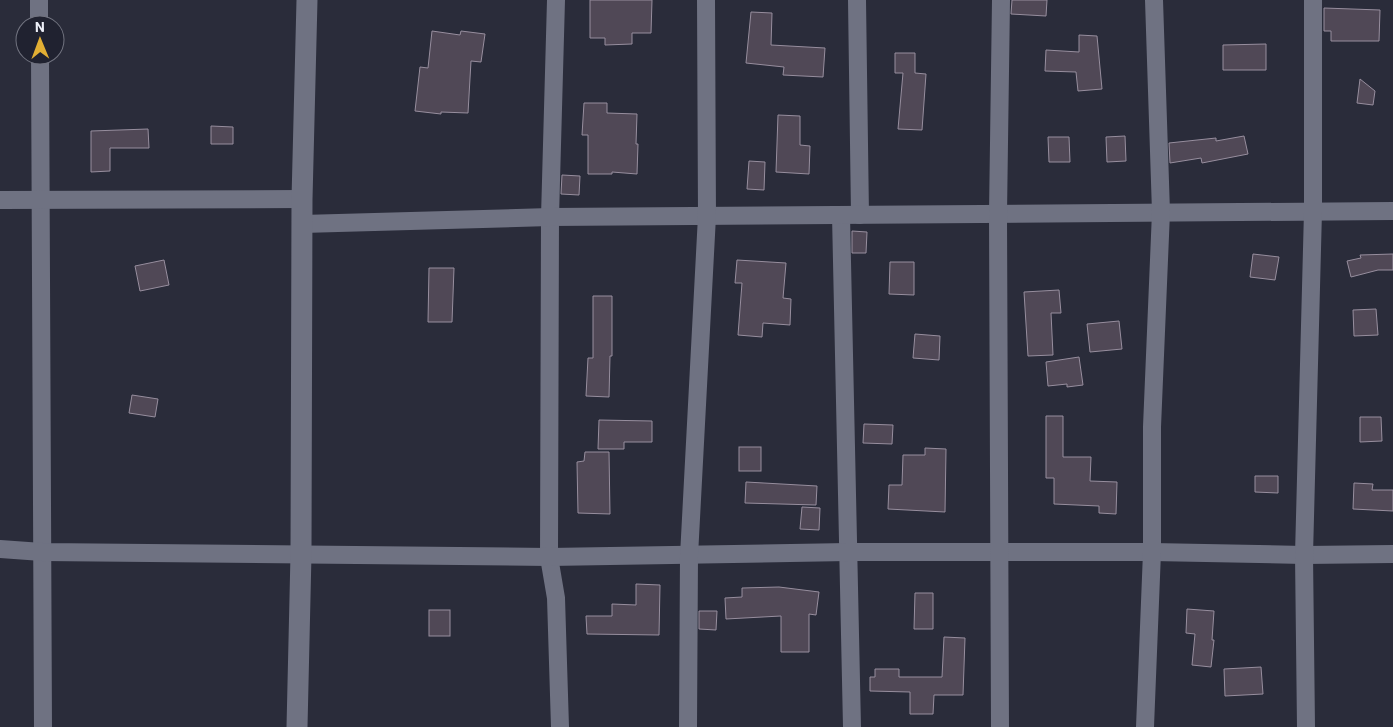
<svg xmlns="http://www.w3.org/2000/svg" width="1393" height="727" viewBox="0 0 1393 727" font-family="Roboto,sans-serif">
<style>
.building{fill:#504856;stroke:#978e9e}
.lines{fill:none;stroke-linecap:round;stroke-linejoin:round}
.minor{stroke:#6f7282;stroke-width:18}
.tertiary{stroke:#6f7282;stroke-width:21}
</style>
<rect width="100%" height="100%" fill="#2a2c3a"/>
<!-- building -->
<g class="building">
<polygon points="590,0 652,0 651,33 632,33 632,44 605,45 605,38 590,38"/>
<polygon points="1012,0 1047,0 1046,16 1011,14"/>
<polygon points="1324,8 1380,10 1379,41 1331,41 1331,31 1324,31"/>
<polygon points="751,12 772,13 771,45 825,48 823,77 783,75 784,67 746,63"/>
<polygon points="432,31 460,35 461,31 485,34 481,62 471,61 468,113 441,112 441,114 415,111 420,67 428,68"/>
<polygon points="1079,35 1097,36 1102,89 1078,91 1076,72 1045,71 1046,50 1079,52"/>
<polygon points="1266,44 1266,70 1223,70 1223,45"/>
<polygon points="895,53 915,53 915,73 926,74 922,130 898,129 903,73 895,73"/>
<polygon points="1360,79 1375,91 1373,105 1357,103"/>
<polygon points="584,103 607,103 607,113 637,114 636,144 638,144 637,174 612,172 612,174 588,174 588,135 582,135"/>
<polygon points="778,115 800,116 800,145 810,146 809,174 776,172"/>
<polygon points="211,126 233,127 233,144 211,144"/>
<polygon points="148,129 149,148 110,148 110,171 91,172 91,131"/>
<polygon points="1125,136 1126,161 1107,162 1106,137"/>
<polygon points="1244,136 1248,154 1202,163 1201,158 1170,163 1169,143 1216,138 1216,141"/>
<polygon points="1048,137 1069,137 1070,162 1049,162"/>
<polygon points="749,161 765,162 764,190 747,189"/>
<polygon points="562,175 580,176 579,195 561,194"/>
<polygon points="852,231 867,232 866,253 852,253"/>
<polygon points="1253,254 1279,257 1275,280 1250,277"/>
<polygon points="1393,254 1393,270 1378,270 1351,277 1347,261 1361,258 1360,255"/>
<polygon points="164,260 169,285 140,291 135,266"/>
<polygon points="737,260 786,263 783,298 791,299 790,325 763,323 762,337 738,335 742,283 735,283"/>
<polygon points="890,262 914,262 914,295 889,294"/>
<polygon points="429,268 454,268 452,322 428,322"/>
<polygon points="1059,290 1061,313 1051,313 1053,355 1028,356 1024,292"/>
<polygon points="593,296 612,296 612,356 610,356 609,397 586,396 588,358 593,358"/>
<polygon points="1376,309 1378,335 1354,336 1353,310"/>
<polygon points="1119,321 1122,349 1090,352 1087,324"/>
<polygon points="915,334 940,336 939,360 913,358"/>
<polygon points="1079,357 1083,385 1067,387 1067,384 1048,386 1046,362"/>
<polygon points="132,395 158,399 155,417 129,413"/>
<polygon points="1046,416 1063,416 1063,457 1091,457 1090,481 1117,482 1116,514 1099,513 1099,506 1054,504 1054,478 1046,478"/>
<polygon points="1360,417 1381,417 1382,441 1360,442"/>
<polygon points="599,420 652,421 652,442 624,442 624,449 598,449"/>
<polygon points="864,424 893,425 892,444 863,443"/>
<rect x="739" y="447" width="22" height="24"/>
<polygon points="925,448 946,449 945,512 888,509 889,485 902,485 903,455 925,455"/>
<polygon points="585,452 609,452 610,514 578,513 577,462 584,461"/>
<polygon points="1255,476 1278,476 1278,493 1255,492"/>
<polygon points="746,482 817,486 816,505 745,503"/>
<polygon points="1354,483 1373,484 1372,490 1393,490 1393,511 1353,509"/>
<polygon points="802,507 820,508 819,530 800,529"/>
<polygon points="636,584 660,585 659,635 587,634 586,616 612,616 612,604 636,605"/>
<polygon points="779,587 819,592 816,615 809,614 809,652 781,652 781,616 726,619 725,598 742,597 742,588"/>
<polygon points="915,593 933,593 933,629 914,629"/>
<polygon points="1187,609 1214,611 1212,640 1214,640 1211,667 1192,665 1195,634 1186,633"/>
<rect x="429" y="610" width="21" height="26"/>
<polygon points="699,611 717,611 716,630 699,629"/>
<polygon points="944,637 965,638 963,695 934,695 933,714 910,714 910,692 870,691 870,677 875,677 875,669 899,669 899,677 942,677"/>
<polygon points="1261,667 1263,694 1225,696 1224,669"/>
</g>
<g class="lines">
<!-- minor -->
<g class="minor">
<polyline points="39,0 39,25"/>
<polyline points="556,0 550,217 549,557 556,598 560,727"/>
<polyline points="857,0 860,215"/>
<polyline points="40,55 43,727"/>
<polyline points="0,200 302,199"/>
<polyline points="841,215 852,727"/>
<polyline points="302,224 550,217 1393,211"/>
<polyline points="0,549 42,552 549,557 848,552 1152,552 1304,555 1393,554"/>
<polyline points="688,727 689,556 707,216 706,0"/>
<polyline points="1000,727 998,214 1001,0"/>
<polyline points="1145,727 1152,552 1152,427 1161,212 1154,0"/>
<polyline points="1306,727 1304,555 1313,211 1313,0"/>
</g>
<!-- tertiary -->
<polyline class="tertiary" points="297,727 301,554 302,199 307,0"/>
</g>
<!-- north arrow -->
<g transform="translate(40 40) rotate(359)"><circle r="24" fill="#202230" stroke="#727480"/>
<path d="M0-4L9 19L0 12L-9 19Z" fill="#e2af34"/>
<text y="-8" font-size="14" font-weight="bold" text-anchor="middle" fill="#edeff8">N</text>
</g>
</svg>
